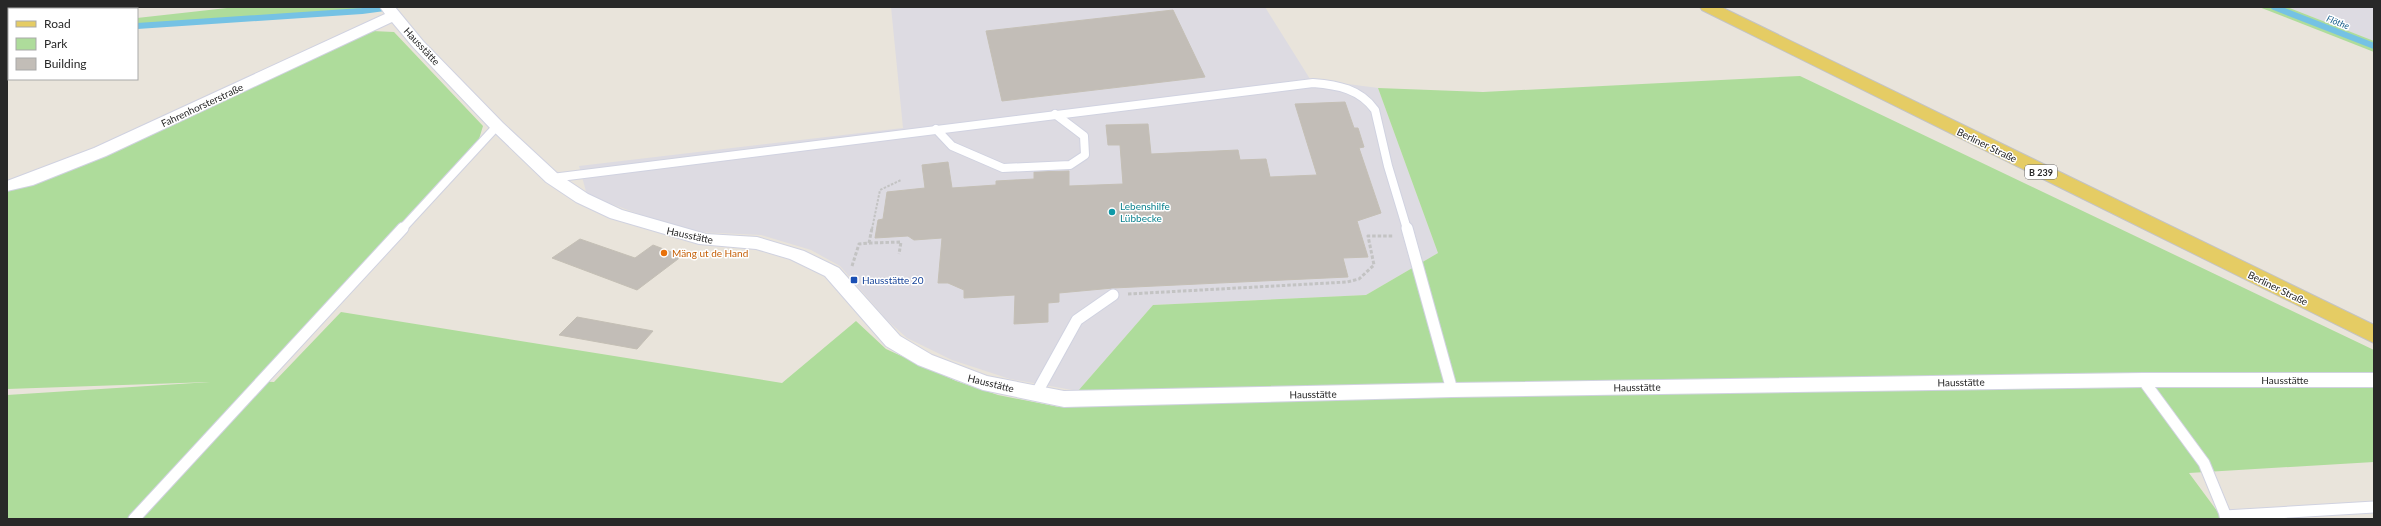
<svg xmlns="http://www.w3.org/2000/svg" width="2381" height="526" viewBox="0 0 2381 526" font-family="Lato,sans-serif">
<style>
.industrial{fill:#dddbe2}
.green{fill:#aedc9b}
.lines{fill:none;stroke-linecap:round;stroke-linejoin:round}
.stream{stroke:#75c2e4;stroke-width:6}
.building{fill:#c2bdb7;stroke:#c4bfb5}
.service-far1-casing{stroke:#d0d2e0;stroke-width:10}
.service-casing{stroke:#d0d2e0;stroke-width:13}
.minor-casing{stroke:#d0d2e0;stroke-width:2}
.primary-casing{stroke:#c3c3c3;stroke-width:2}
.path-far1{stroke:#c3c3c3;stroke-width:2;stroke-dasharray:2.5 1.5;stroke-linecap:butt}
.path{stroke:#c3c3c3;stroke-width:3;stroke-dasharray:3.5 2;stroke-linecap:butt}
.service-far1{stroke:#fff;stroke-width:8}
.service{stroke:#fff;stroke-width:11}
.minor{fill:#fff;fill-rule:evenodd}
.primary{fill:#e5cc64;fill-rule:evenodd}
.culture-dot{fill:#0f9aa8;stroke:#fff;stroke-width:1.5}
.food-dot{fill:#e8710a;stroke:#fff;stroke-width:1.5}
.transit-dot{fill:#1a4fb4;stroke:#fff;stroke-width:1.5}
.labels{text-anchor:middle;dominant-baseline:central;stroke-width:3;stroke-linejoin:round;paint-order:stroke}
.far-water-label{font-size:9px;font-style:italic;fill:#185f8c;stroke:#fff}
.shield{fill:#fff;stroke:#686868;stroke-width:1}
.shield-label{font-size:9px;font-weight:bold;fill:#282828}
.street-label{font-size:10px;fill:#282828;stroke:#fff}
.culture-label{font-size:10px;fill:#0d838f;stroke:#fff;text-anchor:start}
.food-label{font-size:10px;fill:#c56008;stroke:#fff;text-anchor:start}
.transit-label{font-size:10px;fill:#164399;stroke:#fff;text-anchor:start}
</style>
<rect width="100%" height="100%" fill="#e9e4db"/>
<!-- industrial -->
<g class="industrial">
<polygon points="891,7 1265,7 1310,79 1378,88 1438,253 1366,295 1153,305 1078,391 1010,379 952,360 907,338 888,321 840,266 811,250 761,235 697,232 639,214 587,195 579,166 903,128"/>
<polygon points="2287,7 2374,7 2374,41"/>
</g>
<!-- green -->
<g class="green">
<polygon points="236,7 376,7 377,8 137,25 137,18"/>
<polygon points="2259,7 2287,7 2374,41 2374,52"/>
<polygon points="372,31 394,32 483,126 479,139 255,381 274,382 341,312 782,383 856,321 886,349 956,381 998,395 1059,407 1078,391 1153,305 1366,295 1438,253 1378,88 1483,92 1800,76 2374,350 2374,462 2189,473 2223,519 7,519 7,395 210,382 7,389 7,191"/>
</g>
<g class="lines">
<!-- stream -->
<g class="stream">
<polyline points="2274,7 2374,46"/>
<polyline points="137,26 362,11 392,7"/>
<polyline points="7,34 9,34"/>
</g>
</g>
<!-- building -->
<g class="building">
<polygon points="1173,10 1205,77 1002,101 986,31"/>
<polygon points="1345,102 1354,128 1358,128 1364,147 1359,148 1381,213 1357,221 1368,257 1343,258 1348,277 1113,288 1059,293 1059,302 1048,303 1048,322 1014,324 1015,295 964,298 964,290 948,283 938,283 942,238 914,240 908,236 875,238 878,220 883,219 887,192 925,188 922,165 948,162 952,188 996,185 996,181 1034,179 1034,172 1069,171 1069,186 1123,184 1120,145 1108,145 1106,125 1148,124 1151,154 1238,150 1240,160 1266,159 1270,177 1317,175 1295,104"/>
<polygon points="580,239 635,258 653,245 682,256 637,290 552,258"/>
<polygon points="577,317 653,331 637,349 559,335"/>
</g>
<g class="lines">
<defs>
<g id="service-far1">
<polyline points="936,129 952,146 1003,168 1070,165 1085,155 1084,136 1055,114"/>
<path d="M552,178L1313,83C1338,85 1360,89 1375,110L1388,166L1407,229"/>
<polyline points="402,229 497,126"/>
</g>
<g id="service">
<polyline points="1407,228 1452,390"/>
<polyline points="2143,380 2204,463 2227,519"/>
<polyline points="1036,394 1077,320 1113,295"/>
<polyline points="2225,516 2374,507"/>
<polyline points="134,519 403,228"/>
</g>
<polygon id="minor" points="380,7 395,7 423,41 503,123 558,174 588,194 622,210 706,234 757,237 804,251 839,268 900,336 932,355 987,376 1064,391 1452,383 2143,373 2374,373 2374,387 2143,387 1452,397 1064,407 983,390 918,365 886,346 825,276 790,259 756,249 699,244 610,218 576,202 546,182 491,129 413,47 392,22 106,156 33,185 7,191 7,181 94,148 385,14"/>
<polygon id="primary" points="1700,7 1721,7 2374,325 2374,343 1702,10"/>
</defs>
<!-- service-far1 casing -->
<use href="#service-far1" class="service-far1-casing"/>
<!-- service casing -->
<use href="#service" class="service-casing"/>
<!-- minor casing -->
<use href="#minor" class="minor-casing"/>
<!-- primary casing -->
<use href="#primary" class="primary-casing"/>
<!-- path-far1 -->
<polyline class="path-far1" points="872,229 880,190 901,180"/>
<!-- path -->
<g class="path">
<polyline points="869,243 901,242 899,254"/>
<polyline points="852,266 859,244 869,243 872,228"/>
<polyline points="1128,294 1347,282 1359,279 1374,265 1368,236 1393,236"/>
</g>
<!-- service-far1 -->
<use href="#service-far1" class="service-far1"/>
<!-- service -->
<use href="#service" class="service"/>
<!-- minor -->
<use href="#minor" class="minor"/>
<!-- primary -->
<use href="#primary" class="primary"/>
</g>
<!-- markers -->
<circle class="culture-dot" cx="1112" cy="212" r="4"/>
<circle class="food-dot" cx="664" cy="253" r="4"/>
<rect class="transit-dot" x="850" y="276" width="8" height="8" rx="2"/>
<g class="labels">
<!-- far-water labels -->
<g class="far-water-label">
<text transform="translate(2338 22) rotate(21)">Flöthe</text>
</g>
<!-- shield labels -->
<rect class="shield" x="2025" y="165" width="32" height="14" rx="3"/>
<g class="shield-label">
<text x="2041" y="172">B 239</text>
</g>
<!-- street labels -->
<g class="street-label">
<text transform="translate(422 46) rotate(47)">Hausstätte</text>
<text transform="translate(202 105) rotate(-25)">Fahrenhorsterstraße</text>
<text transform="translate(1987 145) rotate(26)">Berliner Straße</text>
<text transform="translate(690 235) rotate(12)">Hausstätte</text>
<text transform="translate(2278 288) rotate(26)">Berliner Straße</text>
<text x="2285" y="380">Hausstätte</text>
<text transform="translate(1961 382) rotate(-1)">Hausstätte</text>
<text transform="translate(991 383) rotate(14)">Hausstätte</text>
<text transform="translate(1637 387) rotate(-1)">Hausstätte</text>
<text transform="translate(1313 394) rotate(-1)">Hausstätte</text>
</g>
<!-- culture labels -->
<g class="culture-label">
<text x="1120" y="206">Lebenshilfe<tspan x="1120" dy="12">Lübbecke</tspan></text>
</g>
<!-- food labels -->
<g class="food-label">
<text x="672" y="253">Mäng ut de Hand</text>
</g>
<!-- transit labels -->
<g class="transit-label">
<text x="862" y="280">Hausstätte 20</text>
</g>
</g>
<!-- border -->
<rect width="2381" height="526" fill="none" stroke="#282828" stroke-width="16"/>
<!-- legend -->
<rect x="8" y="8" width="130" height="72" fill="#ffffff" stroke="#a9a9a9"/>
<rect x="16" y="21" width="20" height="6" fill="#e5cc64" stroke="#a9a9a9"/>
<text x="44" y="28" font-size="12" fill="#282828">Road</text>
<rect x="16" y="38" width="20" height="12" fill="#aedc9b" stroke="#a9a9a9"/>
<text x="44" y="48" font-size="12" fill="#282828">Park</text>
<rect x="16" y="58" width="20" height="12" fill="#c2bdb7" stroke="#a9a9a9"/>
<text x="44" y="68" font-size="12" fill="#282828">Building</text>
</svg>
